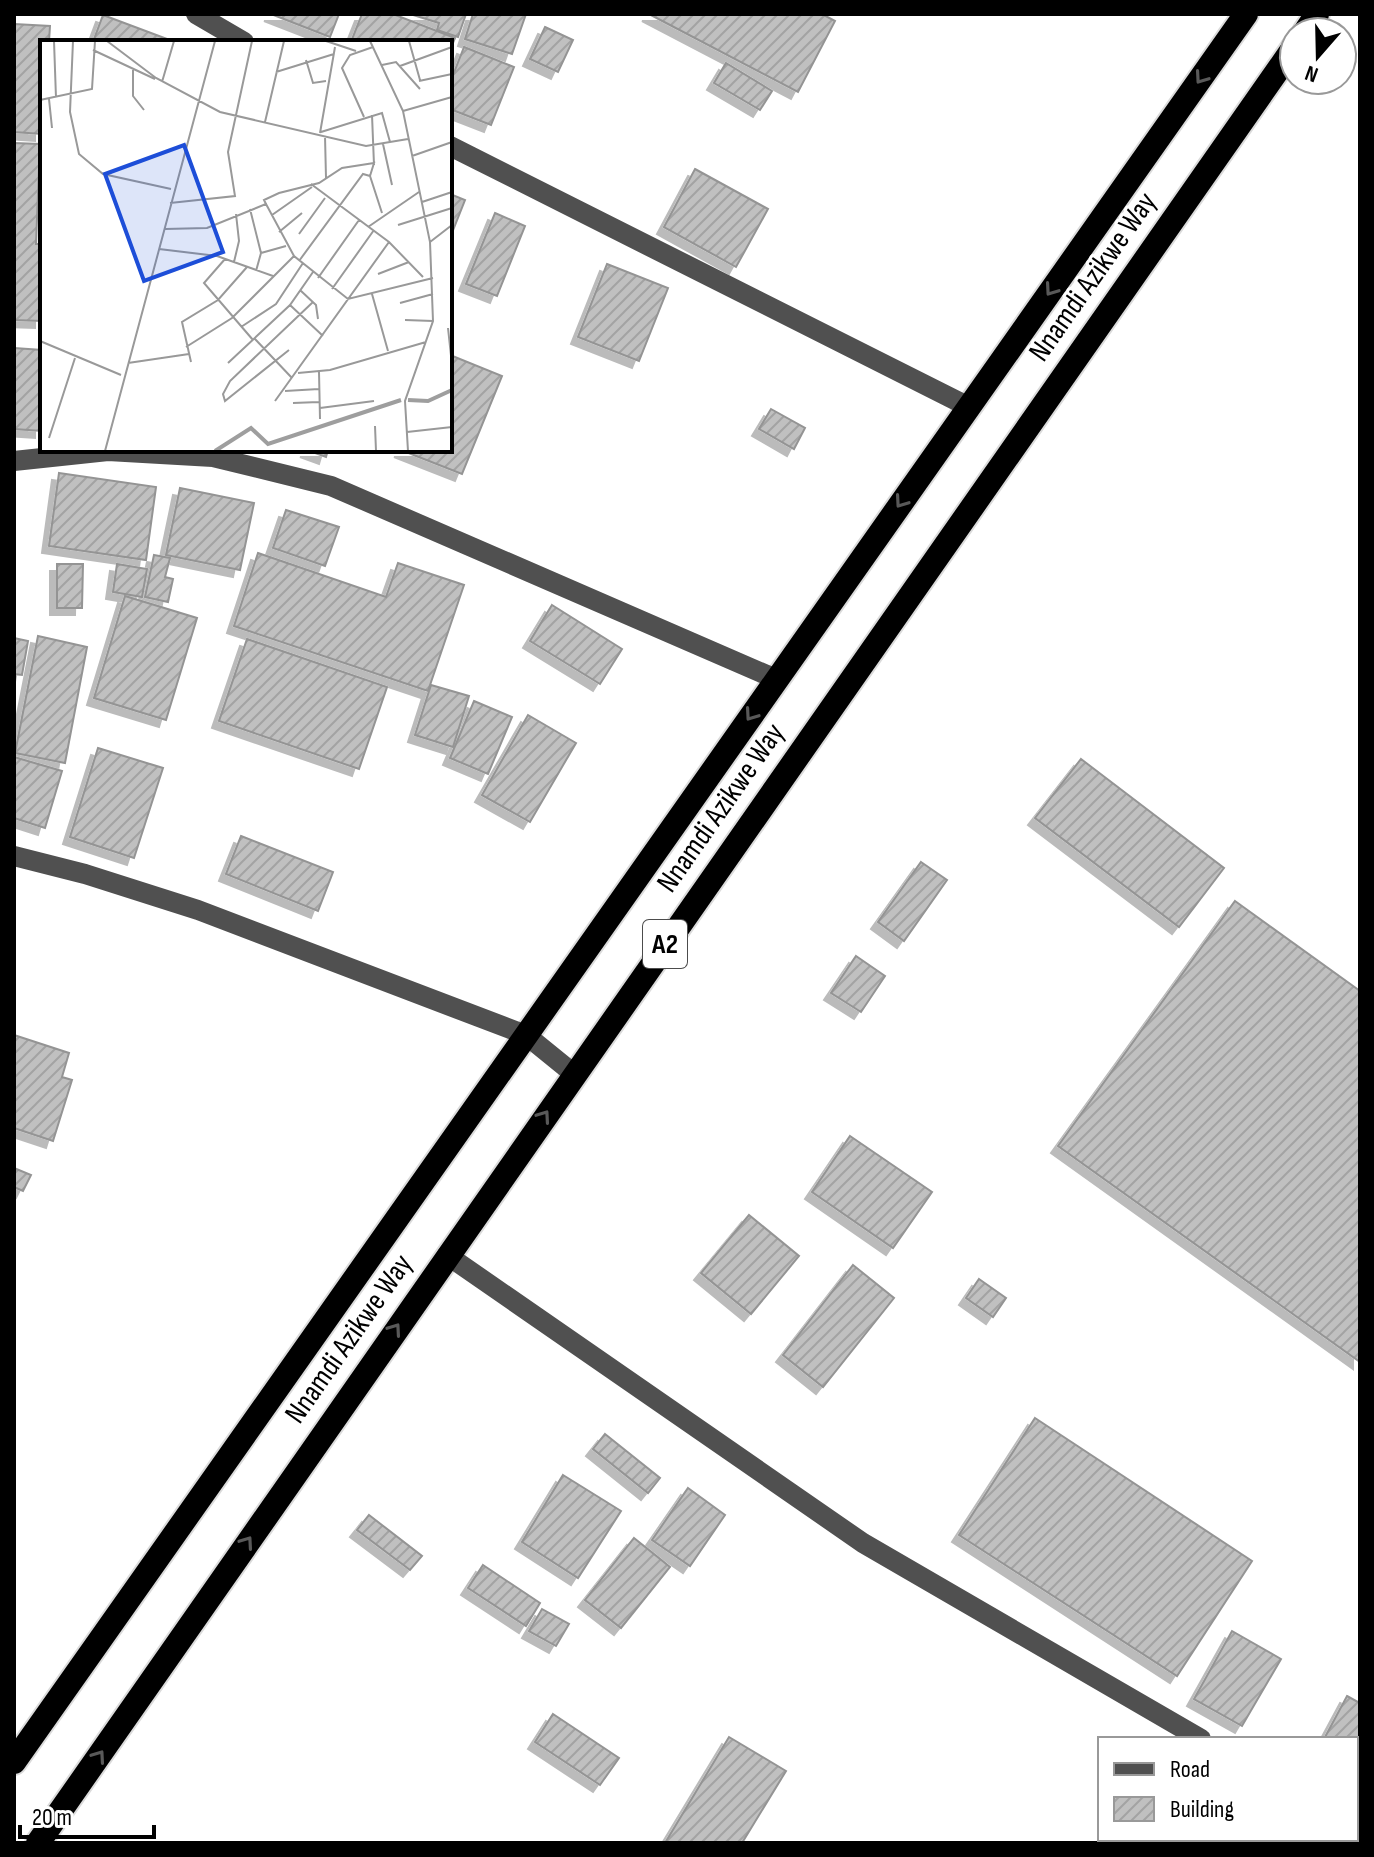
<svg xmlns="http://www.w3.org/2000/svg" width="1374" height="1857" viewBox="0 0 1374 1857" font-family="'Sofia Sans Condensed',sans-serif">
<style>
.building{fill:url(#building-hatch);stroke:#949494;stroke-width:2;filter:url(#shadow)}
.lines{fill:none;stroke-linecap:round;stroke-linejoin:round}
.highway-casing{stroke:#dbdbdb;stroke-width:28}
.minor{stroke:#505050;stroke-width:20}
.highway{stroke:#000;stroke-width:24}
.oneway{stroke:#595959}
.labels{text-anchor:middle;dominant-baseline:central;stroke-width:6;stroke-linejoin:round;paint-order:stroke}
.shield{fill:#fff;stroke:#4c4c4c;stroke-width:2}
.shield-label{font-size:28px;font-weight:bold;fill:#000}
.street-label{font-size:30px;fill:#000;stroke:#fff}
.inset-river{fill:none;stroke:#9e9e9e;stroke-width:4}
.inset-road{fill:none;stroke:#999;stroke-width:2}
.view{fill:#1d4ed8;fill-opacity:0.15;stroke:#1d4ed8;stroke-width:4}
.inset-edge{fill:none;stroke:#000;stroke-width:4}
</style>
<defs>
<pattern id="building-hatch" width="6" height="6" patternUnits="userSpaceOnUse" patternTransform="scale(2)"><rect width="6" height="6" fill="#c0c0c0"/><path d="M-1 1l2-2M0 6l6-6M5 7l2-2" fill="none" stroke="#a3a3a3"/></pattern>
<filter id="shadow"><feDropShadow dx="-7" dy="7" stdDeviation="0" flood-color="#0004"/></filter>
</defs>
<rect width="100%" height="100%" fill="#fff"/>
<!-- building -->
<g class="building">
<polygon points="271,14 339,14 330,37"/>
<polygon points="362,14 393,14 455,38 450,50 450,42 351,42"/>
<polygon points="410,14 466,14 458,37 437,30 439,23"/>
<polygon points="473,14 526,14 512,54 465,39"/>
<polygon points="649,14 822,14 835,21 798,92"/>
<polygon points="103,15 175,42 93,42"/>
<polygon points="14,24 50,26 49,42 42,42 42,134 14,132"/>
<polygon points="545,27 573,40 558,72 530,59"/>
<polygon points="464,47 514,67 491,125 450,109 450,83"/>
<polygon points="726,63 772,91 760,110 714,83"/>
<polygon points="14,143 40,144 36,244 42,244 42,321 14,320"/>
<polygon points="695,169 768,209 736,267 664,227"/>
<polygon points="450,194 465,200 450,238"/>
<polygon points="495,213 525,226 497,296 466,284"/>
<polygon points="607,264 668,288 639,361 578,337"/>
<polygon points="14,348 42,350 42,431 14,429"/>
<polygon points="450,355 502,376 462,474 401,450 450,450"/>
<polygon points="771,409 805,428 794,449 759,429"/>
<polygon points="307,450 328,450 326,457"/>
<polygon points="59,473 156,487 146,560 49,546"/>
<polygon points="180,488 254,503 240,570 166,555"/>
<polygon points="286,510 339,527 325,566 273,548"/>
<polygon points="258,553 386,597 398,563 464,585 428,691 234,626"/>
<polygon points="154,555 170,558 165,577 173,579 168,602 145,597"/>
<polygon points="57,564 83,564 82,608 57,608"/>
<polygon points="117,564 147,569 142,597 113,592"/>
<polygon points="125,596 197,618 166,720 94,698"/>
<polygon points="552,605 622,649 600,684 530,641"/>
<polygon points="38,636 87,647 65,763 15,753"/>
<polygon points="14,638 28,641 22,675 14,674"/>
<polygon points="247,639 387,687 359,769 219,721"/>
<polygon points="431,685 469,696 453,747 415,735"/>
<polygon points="474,701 512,717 488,774 450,758"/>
<polygon points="528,715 576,743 530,822 482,795"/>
<polygon points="98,748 163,768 134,858 70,837"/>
<polygon points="14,757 62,771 45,828 14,818"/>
<polygon points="1081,759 1224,868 1179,927 1035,818"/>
<polygon points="241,836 333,872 318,911 226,874"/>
<polygon points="921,862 947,880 904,941 878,922"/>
<polygon points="1235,901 1360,991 1360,1362 1058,1146"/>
<polygon points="856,956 885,976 861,1012 831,993"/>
<polygon points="14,1035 69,1053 62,1077 72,1080 53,1141 14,1128"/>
<polygon points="850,1136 932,1192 893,1248 812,1192"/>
<polygon points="14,1168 31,1175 23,1191 14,1187"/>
<polygon points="749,1215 799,1256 751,1314 701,1273"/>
<polygon points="853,1265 894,1298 823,1387 783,1355"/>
<polygon points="979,1279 1006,1298 993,1317 966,1298"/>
<polygon points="1035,1418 1252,1561 1177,1676 959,1535"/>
<polygon points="605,1434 660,1478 648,1493 593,1449"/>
<polygon points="563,1475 621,1511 578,1578 522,1542"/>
<polygon points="688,1488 725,1515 690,1566 652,1540"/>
<polygon points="369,1515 422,1556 410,1570 357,1530"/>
<polygon points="634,1538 670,1567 621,1628 585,1600"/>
<polygon points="483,1565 540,1603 526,1626 468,1588"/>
<polygon points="542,1609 569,1624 556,1646 529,1631"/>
<polygon points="1232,1631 1281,1659 1242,1726 1194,1699"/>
<polygon points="1347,1696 1360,1703 1360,1786 1356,1784 1356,1739 1324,1739"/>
<polygon points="553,1714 619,1758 600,1785 535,1742"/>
<polygon points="729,1737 786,1771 742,1843 665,1843"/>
<polygon points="1194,1839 1215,1839 1213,1843 1192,1843"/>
</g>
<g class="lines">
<defs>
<g id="highway">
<polyline points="1305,32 1317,14"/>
<polyline points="14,1762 1246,14"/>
<polyline points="38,1843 1294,47"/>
</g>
</defs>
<!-- highway casing -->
<use href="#highway" class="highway-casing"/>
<!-- minor -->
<g class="minor">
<polyline points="196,14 244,42"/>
<polyline points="450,146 969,407"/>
<polyline points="14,461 108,451 213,457 331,486 776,679"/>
<polyline points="14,856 85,874 198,910 526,1035 574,1074"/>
<polyline points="447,1255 863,1543 1201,1739"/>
<polyline points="1356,1829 1360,1831"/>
</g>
<!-- highway -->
<use href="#highway" class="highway"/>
</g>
<!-- one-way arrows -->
<defs><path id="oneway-chevron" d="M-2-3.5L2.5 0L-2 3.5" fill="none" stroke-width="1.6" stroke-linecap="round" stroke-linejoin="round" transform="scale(2)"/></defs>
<g class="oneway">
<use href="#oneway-chevron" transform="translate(1201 78) rotate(125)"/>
<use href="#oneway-chevron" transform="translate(1051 290) rotate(125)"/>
<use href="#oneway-chevron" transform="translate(901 502) rotate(125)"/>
<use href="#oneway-chevron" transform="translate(751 715) rotate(125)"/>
<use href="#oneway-chevron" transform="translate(544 1116) rotate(-55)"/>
<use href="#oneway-chevron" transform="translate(395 1329) rotate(-55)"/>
<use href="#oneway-chevron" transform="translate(247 1542) rotate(-55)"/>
<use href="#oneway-chevron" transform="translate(99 1756) rotate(-55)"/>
</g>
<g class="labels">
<!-- shield labels -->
<rect class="shield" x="643" y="920" width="44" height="48" rx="6"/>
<g class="shield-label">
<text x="665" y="944">A2</text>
</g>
<!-- street labels -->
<g class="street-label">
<text transform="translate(1093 277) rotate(-55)">Nnamdi Azikwe Way</text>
<text transform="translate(721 808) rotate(-55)">Nnamdi Azikwe Way</text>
<text transform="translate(349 1339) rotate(-55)">Nnamdi Azikwe Way</text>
</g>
</g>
<!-- overview -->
<g transform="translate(40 40)">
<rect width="412" height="412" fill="#fff"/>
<path class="inset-river" d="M368,360L388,361L412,350M175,411L211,388L228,404L361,360"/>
<path class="inset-road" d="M14,1L16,58M33,1L30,72L39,114L63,134L131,149M67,1L116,38L180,72L326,106L368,99M286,1L316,11M330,1L363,71L390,202L393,281L365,361L368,411M369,1L380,40M53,10L115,39M266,20L273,43L286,41M342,25L356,22L380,49M360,26L412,7M93,30V56L104,70M236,32L294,14M379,41L412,34M122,42L134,1M9,59L12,88M0,60L52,49L55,1M363,71L412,57M332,75L334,125M324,77L302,28L310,15L333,7M225,82L244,1M281,92L342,73L350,102M280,93L295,7M285,96L286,138M343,104L352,145M372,116L412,102M271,144L349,202L383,237M382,162L412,152M130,163L195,156L188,112L212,1M226,164L254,216L308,259L393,238M210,169L221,213L216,231M232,175L272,147M358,185L412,168M328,187L379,152M125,189L167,188L226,164L224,160L239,153L279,143L302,128L334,123L330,136L342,173M239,192L262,173M259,194L285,158M390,202L412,185M119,209L177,216L233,236M221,213L246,206M185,219L164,243L213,300M259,221L323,134L330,136M194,222L199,201L196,174M338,234L369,222M278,238L319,180M292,249L334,190M260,250L276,265L278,279M332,254L348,311M360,263L393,254M250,265L283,296M365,280L393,281M201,287L236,264L263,223M408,288L412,325M215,299L252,338M0,301L81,335M146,307L192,278L254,216M249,310L185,361L183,354L190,341L273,262M151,322L142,282L178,260L207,227M88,323L149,314M188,323L250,265L273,232M279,332L280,379M258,333L290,330L386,302M245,351L279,349M235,361L349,202M253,363L279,362M280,368L334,361M335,386L336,411M367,392L412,387M9,398L35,318M65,411L175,1"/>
<path class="view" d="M144,105L183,212L104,241L65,134Z"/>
<rect width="412" height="412" class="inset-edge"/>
</g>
<!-- border -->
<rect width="1374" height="1857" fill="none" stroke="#000000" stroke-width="32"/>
<!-- legend -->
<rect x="1098" y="1737" width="260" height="104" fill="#ffffff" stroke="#999999" stroke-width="2"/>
<rect x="1114" y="1763" width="40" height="12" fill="#505050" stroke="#999999" stroke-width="2"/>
<text x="1170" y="1777" font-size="24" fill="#000000">Road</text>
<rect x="1114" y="1797" width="40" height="24" fill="url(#building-hatch)" stroke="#999999" stroke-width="2"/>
<text x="1170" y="1817" font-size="24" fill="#000000">Building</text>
<!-- north arrow -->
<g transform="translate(1318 56) rotate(200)"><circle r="38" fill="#ffffff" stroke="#999999" stroke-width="2"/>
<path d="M0-6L14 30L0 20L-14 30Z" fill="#000000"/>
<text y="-12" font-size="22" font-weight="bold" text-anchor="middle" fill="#000000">N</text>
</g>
<!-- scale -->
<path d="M20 1825v12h134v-12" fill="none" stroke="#000000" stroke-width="4"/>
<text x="32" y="1825" font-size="24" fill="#000000" stroke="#ffffff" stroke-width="6" paint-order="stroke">20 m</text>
</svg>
